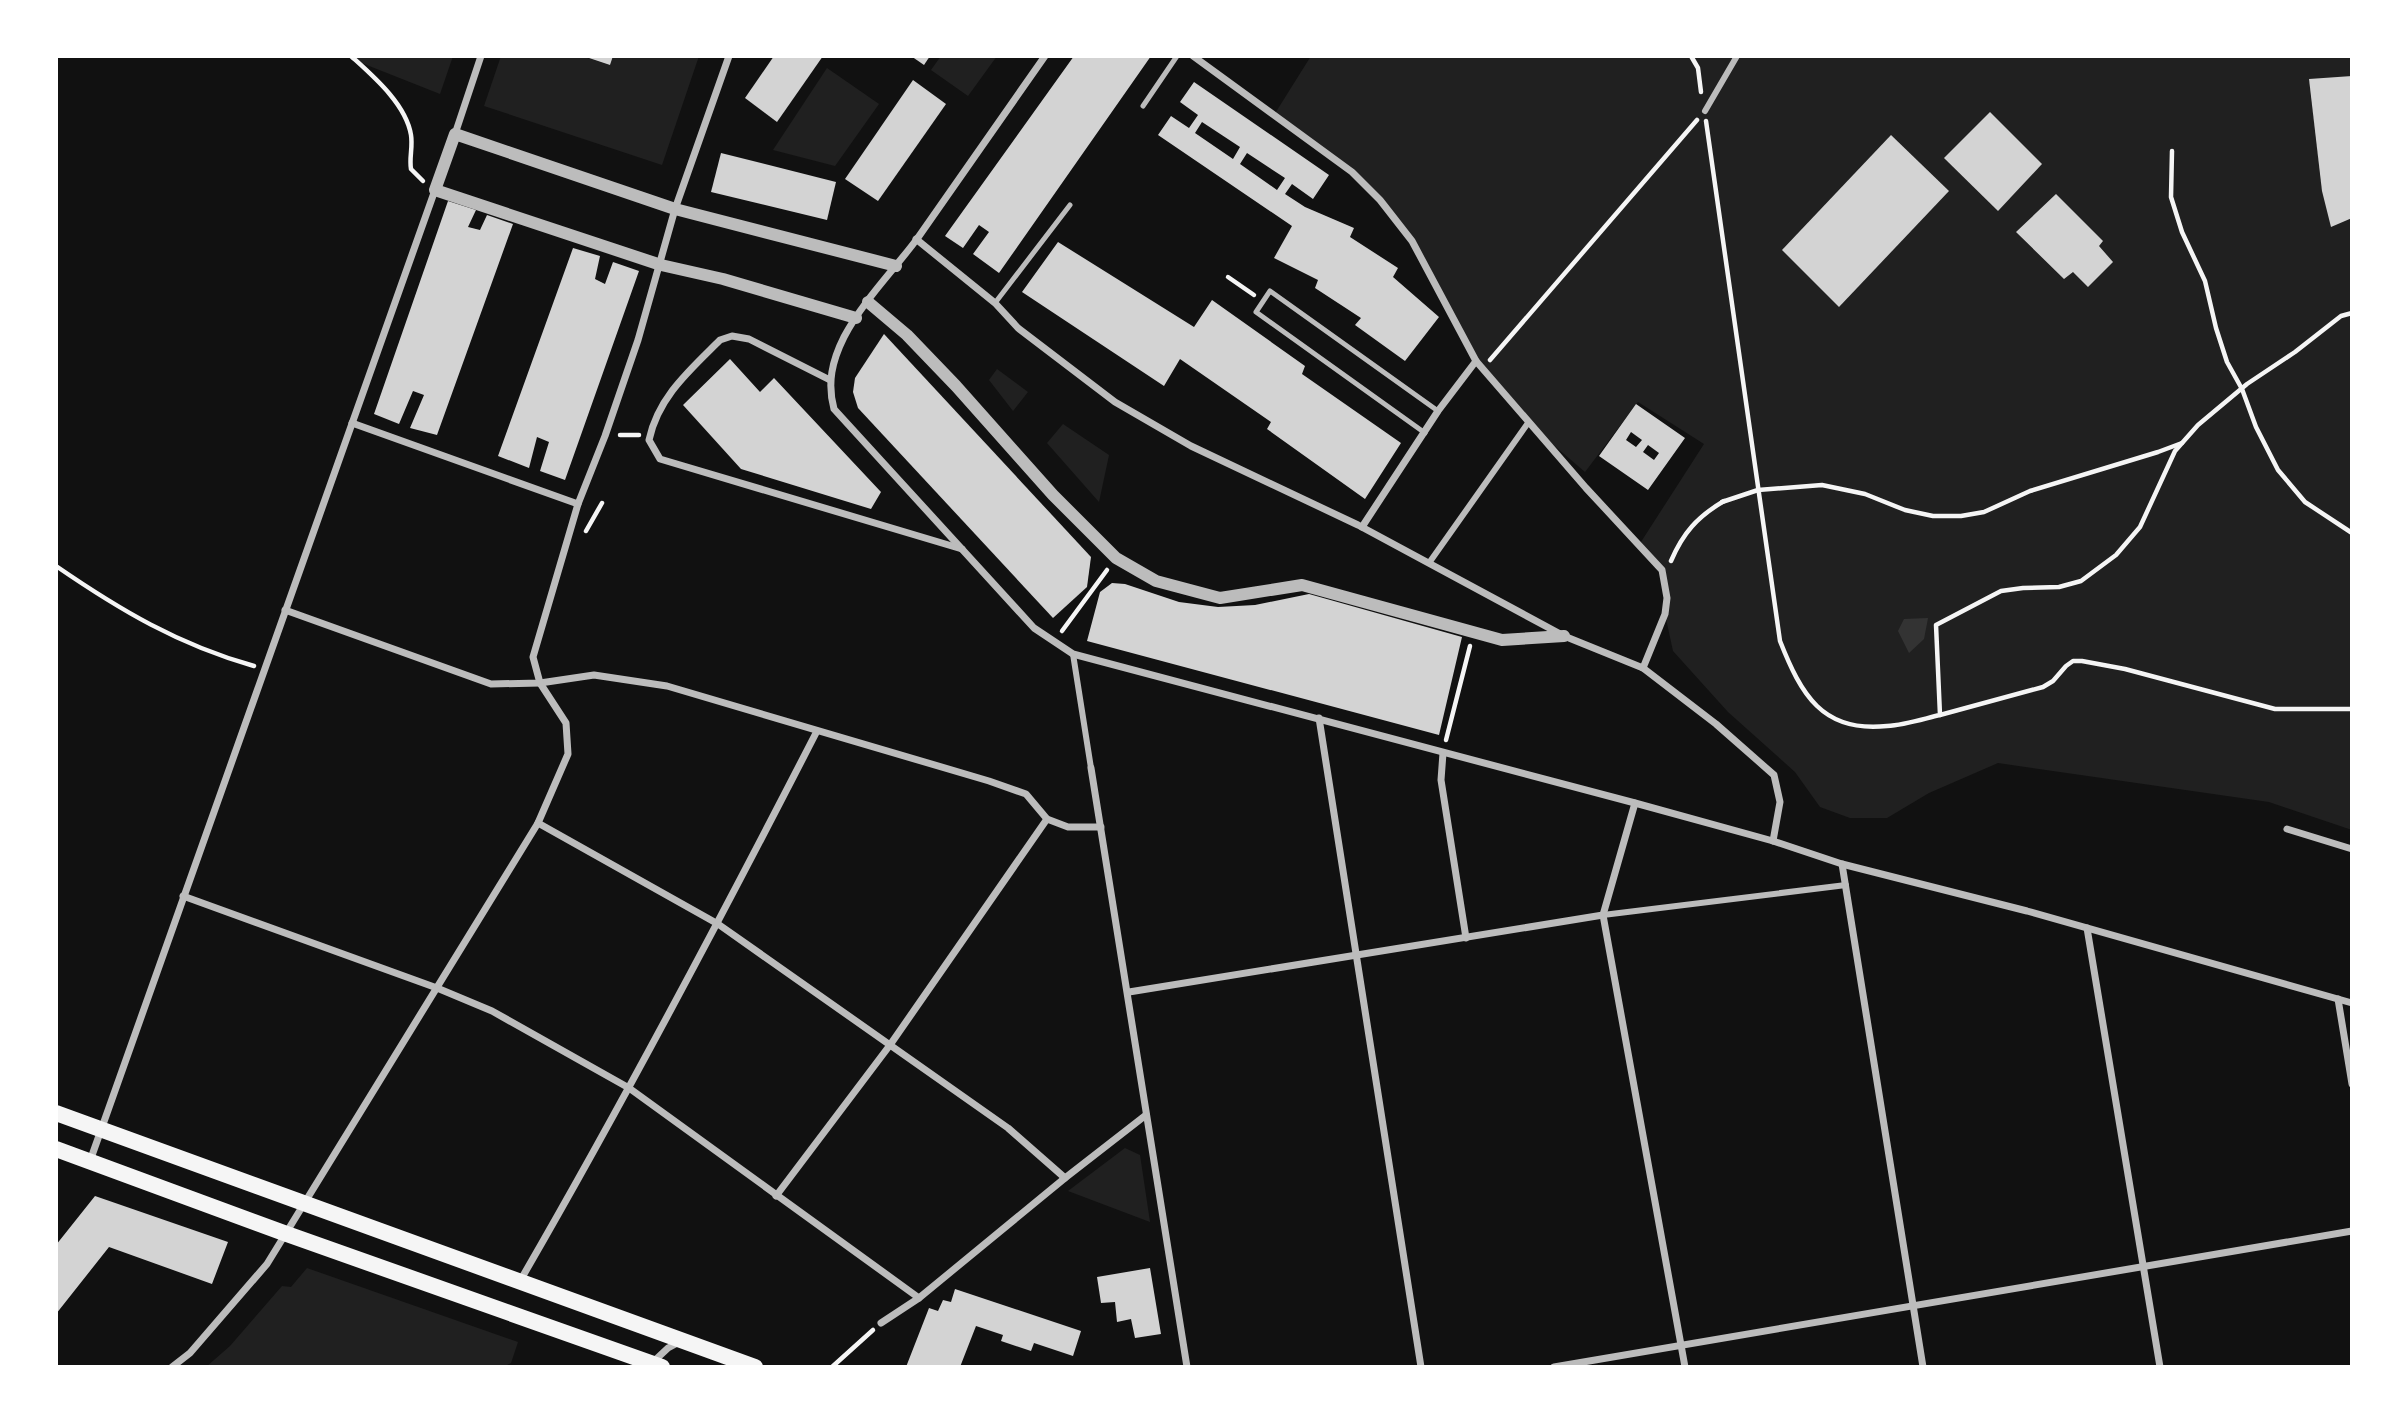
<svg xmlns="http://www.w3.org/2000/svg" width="2408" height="1423" viewBox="0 0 2408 1423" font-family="'DM Sans',sans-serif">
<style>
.green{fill:#202020}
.water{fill:#333}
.building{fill:#d3d3d3;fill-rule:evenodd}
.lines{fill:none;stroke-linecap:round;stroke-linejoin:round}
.path{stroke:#f5f5f5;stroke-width:4.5}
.service{stroke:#bcbcbc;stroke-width:5}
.pedestrian{stroke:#bcbcbc;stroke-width:6}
.minor{stroke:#bcbcbc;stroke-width:7}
.tertiary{stroke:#bcbcbc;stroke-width:12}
.primary{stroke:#f5f5f5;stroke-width:16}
</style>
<rect width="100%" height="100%" fill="#111"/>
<!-- green -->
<g class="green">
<polygon points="344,56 453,56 440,94"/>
<polygon points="501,56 581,56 610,65 613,56 699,56 662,165 484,106"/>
<polygon points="941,56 997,56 968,96 931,70"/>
<polygon points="1311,56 2352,56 2352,830 2269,802 1998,763 1929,793 1887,818 1850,818 1820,807 1795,772 1728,712 1673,651 1665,614 1662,570 1639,545 1704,444 1638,402 1585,472 1528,423 1482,369 1412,241 1352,172 1274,115"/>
<polygon points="827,68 879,104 835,166 773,150"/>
<polygon points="997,369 1028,392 1013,411 989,380"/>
<polygon points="1063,424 1109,455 1099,502 1047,443"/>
<polygon points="1125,1148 1140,1155 1150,1222 1068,1191"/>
<polygon points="307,1268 518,1342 511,1363 503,1367 206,1367 230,1346 282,1286 291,1287"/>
</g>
<!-- water -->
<polygon class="water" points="1928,618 1924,639 1909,653 1898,631 1904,619"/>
<!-- building -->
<g class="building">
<polygon points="583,56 613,56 610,65"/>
<polygon points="774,56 823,56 777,122 745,98"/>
<polygon points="911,56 930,56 924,65"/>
<polygon points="1074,56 1151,56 999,273 973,254 989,232 979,225 963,248 945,236"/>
<polygon points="2352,76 2352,218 2331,227 2322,191 2309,79"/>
<polygon points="913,80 946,104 878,201 845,179"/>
<path d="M1194,82L1329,175L1313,199L1292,184L1285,194L1305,207L1354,228L1350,237L1398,268L1393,277L1439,317L1405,361L1355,325L1361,318L1315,288L1318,280L1274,258L1292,226L1158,135L1171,116L1189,128L1198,115L1180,102ZM1202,122L1240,147L1233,159L1195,133ZM1247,153L1285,178L1277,190L1240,164Z"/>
<polygon points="1990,112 2042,164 1998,211 1944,158"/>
<polygon points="1891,135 1949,191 1839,307 1782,250"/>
<polygon points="721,153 836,182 827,220 711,192"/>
<polygon points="2056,194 2103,241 2099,246 2113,262 2088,287 2073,272 2064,279 2016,232"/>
<polygon points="448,201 476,210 468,227 480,230 487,215 513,224 437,435 410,428 424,395 413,391 399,424 374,414"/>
<polygon points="1058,242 1194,327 1212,300 1305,366 1302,374 1401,443 1365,499 1267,429 1271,422 1180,359 1164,386 1022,292"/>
<polygon points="573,248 600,256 595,279 605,284 613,262 639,271 565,480 540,471 549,442 537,437 529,468 498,456"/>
<polygon points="884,334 1091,557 1087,587 1053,618 858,408 853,392 855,378"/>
<polygon points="730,359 760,392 774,378 881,492 871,509 741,469 683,405"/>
<path d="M1636,404L1685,438L1648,490L1599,456ZM1631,432L1642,440L1636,447L1626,440ZM1648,445L1659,453L1654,460L1643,452Z"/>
<polygon points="1112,583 1125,584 1179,602 1218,607 1255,605 1309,594 1462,637 1439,735 1087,641 1100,592"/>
<polygon points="95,1196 228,1242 212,1284 109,1247 56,1314 56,1245"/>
<polygon points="1150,1268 1161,1334 1135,1338 1131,1319 1117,1322 1115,1302 1101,1303 1097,1277"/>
<polygon points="955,1289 1081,1331 1073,1356 1034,1343 1031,1351 1001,1341 1003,1335 976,1326 960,1367 906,1367 929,1308 938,1311 943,1300 951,1302"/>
</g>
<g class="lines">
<!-- path -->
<g class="path">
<path d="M351,56C373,76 406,104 411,135C413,147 409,158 411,169L423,181"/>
<polyline points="1691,56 1698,68 1701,92"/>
<path d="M1706,121L1780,641C1801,694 1822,733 1887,726C1905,725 1923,719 1940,715L1936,625L2001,591L2023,588L2059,587L2081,581L2116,555L2140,527L2175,451L2198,425L2247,384L2295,352L2341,316L2352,313"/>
<polyline points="2172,151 2171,197 2182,232 2205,281 2216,328 2227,362 2242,389 2256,427 2278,470 2305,502 2352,533"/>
<polyline points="1228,277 1254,295"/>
<polyline points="1490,360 1697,120"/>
<polyline points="620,435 639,435"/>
<polyline points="1722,502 1758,490 1822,485 1865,494 1905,510 1933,516 1961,516 1984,512 2030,491 2158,452 2182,443"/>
<polyline points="586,531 602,503"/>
<path d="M1671,561C1683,533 1697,517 1724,501"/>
<path d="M56,566C120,610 179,645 254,666"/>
<polyline points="1062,631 1107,570"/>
<polyline points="1940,715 2043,687 2053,681 2066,666 2073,661 2082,661 2125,669 2275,709 2352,709"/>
<polyline points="1446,740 1470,646"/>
<polyline points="832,1367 873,1330"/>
</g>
<!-- service -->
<g class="service">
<polyline points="1143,106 1177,56"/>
<polyline points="995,303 1070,205"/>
<polyline points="1425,433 1256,312 1270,291 1438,411"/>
</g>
<!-- pedestrian -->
<g class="pedestrian">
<polyline points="1705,111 1737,56"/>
<polyline points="1429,563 1528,423"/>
<polyline points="1073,654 1091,768"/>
<polyline points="1603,915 1846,885"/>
</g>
<!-- minor -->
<g class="minor">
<path d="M1045,56C1002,117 960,178 917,239C893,271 863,301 844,337C832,361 827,383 834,409L1034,628L1073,654L1635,803L1773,841L1842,864L2027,911L2352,1003"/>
<polyline points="1193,56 1352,172 1380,200 1412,241 1476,361 1586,488 1662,570 1667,598 1665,614 1643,668"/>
<polyline points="455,134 481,56"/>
<polyline points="916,239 995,303 1018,328 1115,402 1191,446 1358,525 1564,636 1643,668 1716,724 1774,775 1780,802 1773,841"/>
<path d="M830,380L749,339L732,336L720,340C690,370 658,397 649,440L660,459L962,549"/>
<polyline points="352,423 578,504"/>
<polyline points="1362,527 1438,411 1476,361"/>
<polyline points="285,610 491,684 540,683 594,675 667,686 989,781 1026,794 1047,819 1068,827 1101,827"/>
<polyline points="1319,718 1421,1367"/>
<polyline points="1443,753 1441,780 1466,938"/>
<polyline points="1091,768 1187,1367"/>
<polyline points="1635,803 1603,915 1685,1367"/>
<polyline points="538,823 718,924 1008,1128 1065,1178"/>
<polyline points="2287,829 2352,849"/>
<polyline points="1842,864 1923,1367"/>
<polyline points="183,896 437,988 492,1011 629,1088 919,1298"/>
<polyline points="2087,928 2160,1367"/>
<polyline points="1129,992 1603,915"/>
<polyline points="2338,999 2352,1084"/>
<polyline points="90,1161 435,190"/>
<polyline points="776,1196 890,1045 1047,819"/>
<path d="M520,1281C625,1100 722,916 817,731"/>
<polyline points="881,1323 919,1298 1065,1178 1146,1115"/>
<polyline points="652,1363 668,1348 681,1341"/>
<polyline points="172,1367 190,1353 267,1264 538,823 568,754 566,723 540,683 533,657 578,504 605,436 638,340 675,209 729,56"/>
<polyline points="1554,1367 2352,1231"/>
</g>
<!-- tertiary -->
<g class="tertiary">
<polyline points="868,302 907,335 956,386 1053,495 1116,558 1156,581 1220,598 1302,585 1502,640 1564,636"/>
<polyline points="856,318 723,279 661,265 435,190 455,134 675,209 896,266"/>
</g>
<!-- primary -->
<g class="primary">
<polyline points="56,1113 755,1367"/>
<polyline points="56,1149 284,1233 662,1367"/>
</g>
</g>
<!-- border -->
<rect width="2408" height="1423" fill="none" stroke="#ffffff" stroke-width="116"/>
</svg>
